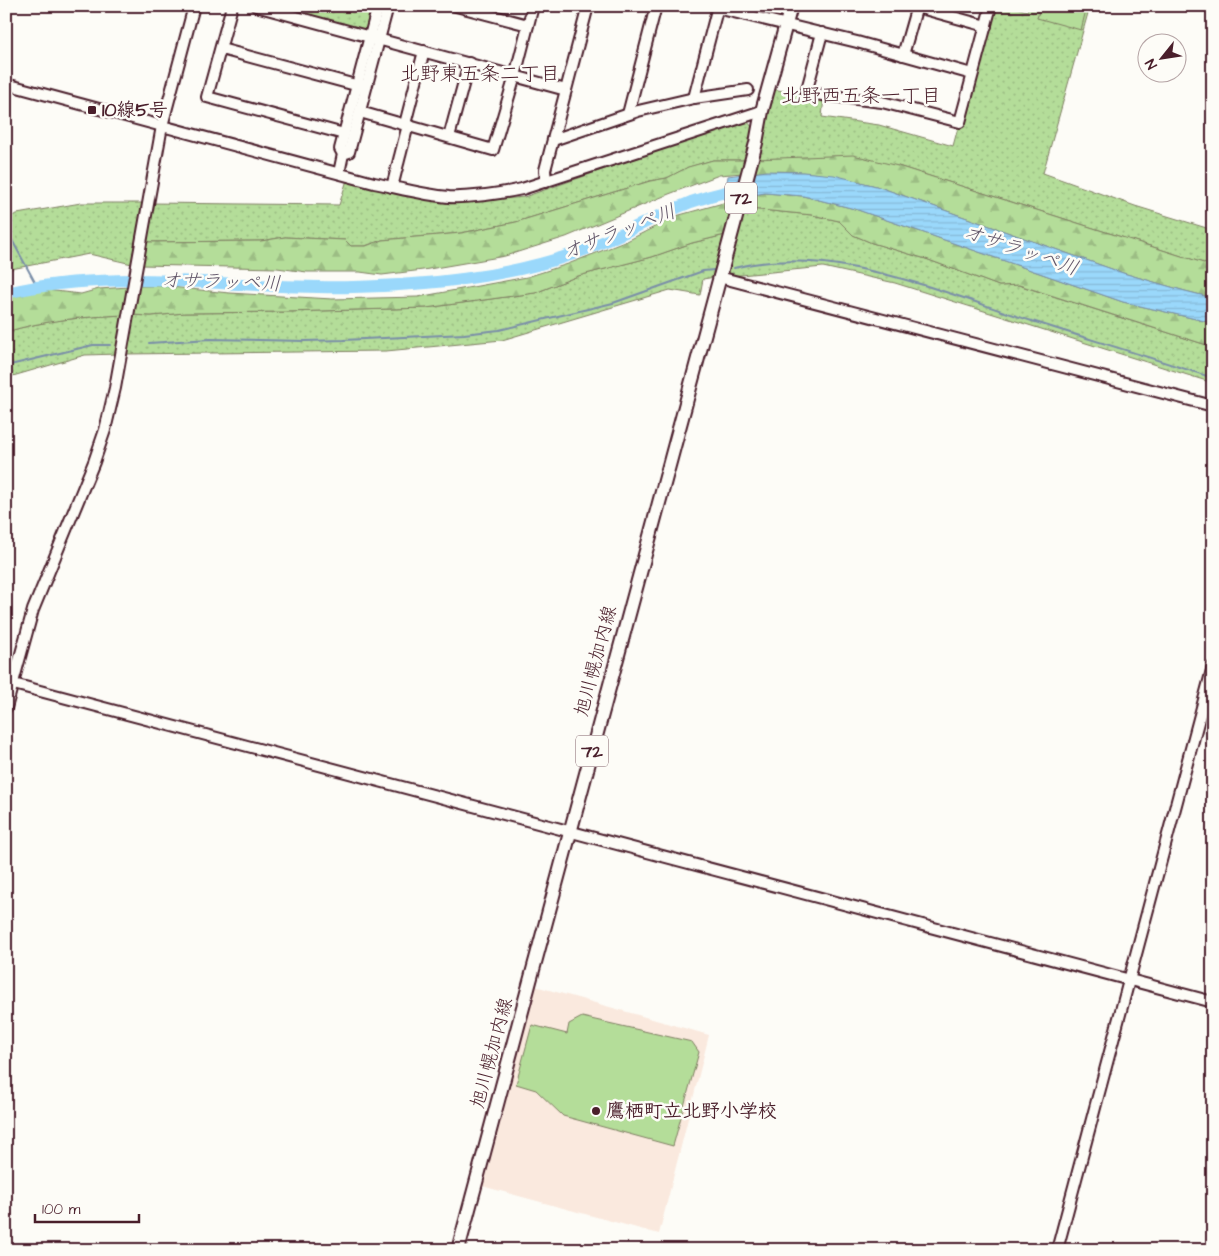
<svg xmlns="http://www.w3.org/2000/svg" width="1219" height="1256" viewBox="0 0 1219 1256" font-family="'Architects Daughter','Klee One',sans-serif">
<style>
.built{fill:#fae9de}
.grass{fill:url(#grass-dots);stroke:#7f7e62}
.forest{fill:url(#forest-firs);stroke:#7f7e62}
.pitch{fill:#b4dd99;stroke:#7f7e62}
.water{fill:url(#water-rules);stroke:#7a8ea8}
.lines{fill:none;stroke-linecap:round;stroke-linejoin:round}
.stream{stroke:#7a8ea8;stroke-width:2}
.river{stroke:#9ad8fb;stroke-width:12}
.minor-casing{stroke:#4a1f2b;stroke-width:14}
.major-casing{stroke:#4a1f2b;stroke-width:16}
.minor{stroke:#fdfcf7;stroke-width:10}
.major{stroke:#fdfcf7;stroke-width:12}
.poi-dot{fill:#4a1f2b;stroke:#fdfcf7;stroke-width:2}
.labels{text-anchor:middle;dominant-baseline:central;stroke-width:5;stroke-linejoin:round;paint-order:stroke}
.shield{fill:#fdfcf7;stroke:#806168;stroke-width:1}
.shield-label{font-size:18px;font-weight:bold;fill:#4a1f2b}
.poi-label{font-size:19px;font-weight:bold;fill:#4a1f2b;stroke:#fdfcf7;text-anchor:start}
.street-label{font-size:19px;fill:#4a1f2b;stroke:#fdfcf7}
.neighbourhood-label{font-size:20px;fill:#4a1f2b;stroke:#fdfcf7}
.water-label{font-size:20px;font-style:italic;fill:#625669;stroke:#fdfcf7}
</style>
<defs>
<pattern id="grass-dots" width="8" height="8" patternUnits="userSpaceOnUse" patternTransform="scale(1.25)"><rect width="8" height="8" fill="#b4dd99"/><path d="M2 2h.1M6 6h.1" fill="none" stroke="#9cbd84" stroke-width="1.8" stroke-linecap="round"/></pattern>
<pattern id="forest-firs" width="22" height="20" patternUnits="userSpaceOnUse" patternTransform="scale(1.25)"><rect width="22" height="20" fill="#b4dd99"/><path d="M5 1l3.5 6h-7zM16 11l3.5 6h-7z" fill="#9cbd84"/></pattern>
<pattern id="water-rules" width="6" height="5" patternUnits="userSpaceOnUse" patternTransform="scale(1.25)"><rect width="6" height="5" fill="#9ad8fb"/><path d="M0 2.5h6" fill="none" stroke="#86b9d7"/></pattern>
</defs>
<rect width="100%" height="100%" fill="#fdfcf7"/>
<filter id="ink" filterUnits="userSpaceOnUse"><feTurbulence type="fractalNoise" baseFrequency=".02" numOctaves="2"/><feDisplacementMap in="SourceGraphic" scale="10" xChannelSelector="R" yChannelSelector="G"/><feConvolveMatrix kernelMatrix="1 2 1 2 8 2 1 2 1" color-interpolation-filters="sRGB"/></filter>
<g filter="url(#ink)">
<!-- built -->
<polygon class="built" points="535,986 709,1035 659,1234 482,1186"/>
<!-- grass -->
<g class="grass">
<polygon points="282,6 374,6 367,33 281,10"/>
<polygon points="991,6 1010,6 1027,11 1029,6 1090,6 1043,173 1135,206 1213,230 1213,266 898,166 755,159 771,89 824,97 822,117 879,125 953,146"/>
<polygon points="746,120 754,129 746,160 713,160 689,167 667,178 650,181 516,222 461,233 382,240 365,246 351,246 345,240 285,237 261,241 144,242 149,203 339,205 347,180 450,204 524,197"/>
<polygon points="81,203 143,203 132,264 89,254 6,270 6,218 17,214"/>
<polygon points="740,208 812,215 839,221 853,235 872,243 926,259 999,286 1018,285 1213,347 1213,383 895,283 823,267 720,277"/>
<polygon points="725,235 715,277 703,279 700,295 670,290 502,340 386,351 124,354 131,315 151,316 185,313 285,312 426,308 535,293 578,276 652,257 692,243"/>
<path d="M124,315L118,354L85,355L6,378V332C45,320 83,317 124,315Z"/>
</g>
<!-- forest -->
<g class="forest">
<path d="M853,155L898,166L1213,266V298L1185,291L1123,273L876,186C833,175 796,168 751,173L755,159Z"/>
<polygon points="713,160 746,160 743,173 719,175 669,194 566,237 505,256 423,270 382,275 360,272 307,272 277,268 141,265 144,242 261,241 285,237 345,240 351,246 366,246 382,240 461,233 516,222 650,181 667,178 688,167"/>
<polygon points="765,193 803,196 855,209 1123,302 1213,323 1213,347 1019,285 999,286 926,259 872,243 853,235 839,221 812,215 740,208 743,196"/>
<polygon points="734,200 725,235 692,243 652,257 578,276 535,293 426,308 285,312 185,313 151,316 131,315 138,286 161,286 229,293 332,299 418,297 527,277 568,264 627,241 676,216"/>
<path d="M129,287L124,315C83,317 45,320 6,332V298L46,290L81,294L99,289Z"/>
</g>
<!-- pitch -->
<g class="pitch">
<polygon points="1041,6 1087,6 1081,30 1037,18"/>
<polygon points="582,1017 692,1042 699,1052 673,1146 563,1116 536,1090 516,1084 532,1025 567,1034 569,1024"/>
</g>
<!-- water -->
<polygon class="water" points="767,171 803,172 834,175 876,186 1123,273 1185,291 1213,298 1213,323 1123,302 855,209 803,196 765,193 724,200 728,176"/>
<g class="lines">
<!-- stream -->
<g class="stream">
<polyline points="6,229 37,286"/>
<path d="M734,268C830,243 941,292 1032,321C1092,340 1153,358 1213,378"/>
<polyline points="149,343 210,339 305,341 344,340 464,334 499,330 613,303 703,271 714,270"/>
<polyline points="6,366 93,345 110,345"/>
</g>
<!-- river -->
<path class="river" d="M6,293C120,266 237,290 353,287C426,285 504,278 573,254C613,240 651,218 691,202L710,196L741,188"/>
<defs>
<g id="minor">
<polyline points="232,6 207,97 344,134"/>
<polyline points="256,6 566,90"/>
<polyline points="456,6 528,25"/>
<polyline points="917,7 986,26"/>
<polyline points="717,8 857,42 972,74"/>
<polyline points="822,33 806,93 882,102 960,122 991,6"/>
<polyline points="221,49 363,87"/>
<polyline points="903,55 917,6"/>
<path d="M6,84L374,183C399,188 424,195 449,197C473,198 498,194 522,189L762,111"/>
<polyline points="694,98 718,6"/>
<polyline points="360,112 493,150 515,76 533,6"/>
<polyline points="628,114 656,6"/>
<polyline points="405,124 424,51"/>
<polyline points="449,137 469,63"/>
<polyline points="553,140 638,111 694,98 748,90"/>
<polyline points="343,154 340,149 378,6"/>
<polyline points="339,173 343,154 349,152 388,6"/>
<polyline points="546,182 545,170 588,6"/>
<polyline points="392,187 408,125"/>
<polyline points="719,277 1213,406"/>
<polyline points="6,682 1213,1002"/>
<polyline points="6,708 33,610 94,462 105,430 115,388 162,126 194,6"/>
<polyline points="1057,1250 1213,666"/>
</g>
<path id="major" d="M458,1250C557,881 655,512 756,143L762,111L791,6"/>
</defs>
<!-- minor casing -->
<use href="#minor" class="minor-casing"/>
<!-- major casing -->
<use href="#major" class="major-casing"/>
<!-- minor -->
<use href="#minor" class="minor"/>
<!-- major -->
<use href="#major" class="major"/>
</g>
</g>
<!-- markers -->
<g class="poi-dot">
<rect x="87" y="105" width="10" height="10" rx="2.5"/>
<circle cx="596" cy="1111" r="5"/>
</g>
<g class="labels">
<!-- shield labels -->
<g class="shield">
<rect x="725" y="182.5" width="32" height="31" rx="4"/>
<rect x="576" y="735.5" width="32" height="31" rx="4"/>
</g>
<g class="shield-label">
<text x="741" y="198">72</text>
<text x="592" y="751">72</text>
</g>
<!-- poi labels -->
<g class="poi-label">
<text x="102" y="110">10線5号</text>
<text x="606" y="1111">鷹栖町立北野小学校</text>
</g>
<!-- street labels -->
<g class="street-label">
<text transform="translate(596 661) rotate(-75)">旭川幌加内線</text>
<text transform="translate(492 1053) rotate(-75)">旭川幌加内線</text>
</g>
<!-- neighbourhood labels -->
<g class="neighbourhood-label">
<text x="480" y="74">北野東五条二丁目</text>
<text x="861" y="96">北野西五条一丁目</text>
</g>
<!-- water labels -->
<g class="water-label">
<text transform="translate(619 232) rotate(-21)">オサラッペ川</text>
<text transform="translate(1021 250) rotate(19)">オサラッペ川</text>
<text transform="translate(221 282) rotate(2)">オサラッペ川</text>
</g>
</g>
<!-- margin -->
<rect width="1219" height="1256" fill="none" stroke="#fdfcf7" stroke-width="25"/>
<rect x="12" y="12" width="1194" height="1231" fill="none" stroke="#4a1f2b" stroke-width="2" filter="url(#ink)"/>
<!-- north arrow -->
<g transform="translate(1162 58) rotate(240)"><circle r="24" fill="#fdfcf7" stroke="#b5a4a5"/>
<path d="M0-4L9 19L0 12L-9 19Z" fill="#4a1f2b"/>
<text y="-8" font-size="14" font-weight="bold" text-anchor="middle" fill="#4a1f2b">N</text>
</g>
<!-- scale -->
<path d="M35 1214v8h104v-8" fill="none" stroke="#4a1f2b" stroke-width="2.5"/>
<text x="42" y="1214" font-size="15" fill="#4a1f2b" stroke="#fdfcf7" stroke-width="4" paint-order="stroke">100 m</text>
</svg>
